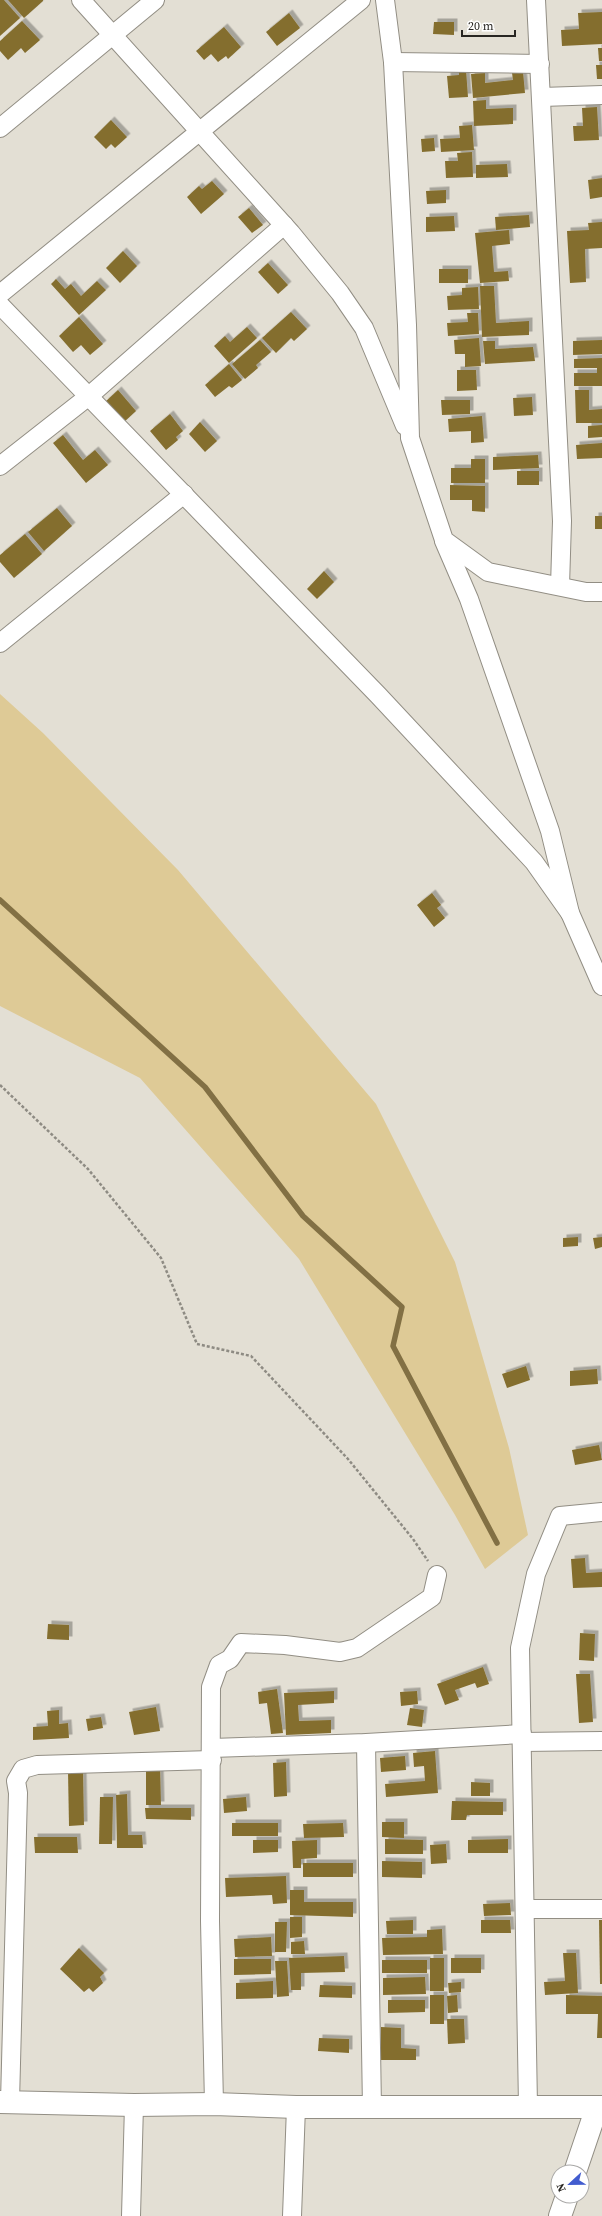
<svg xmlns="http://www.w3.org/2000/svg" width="602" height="2216" viewBox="0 0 602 2216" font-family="'Source Serif 4',serif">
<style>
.green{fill:#deca96}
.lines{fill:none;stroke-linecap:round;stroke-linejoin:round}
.stream{stroke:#827044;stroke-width:5.5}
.building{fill:#846e2f;filter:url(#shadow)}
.minor-casing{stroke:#928e84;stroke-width:20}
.tertiary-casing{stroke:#928e84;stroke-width:24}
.path{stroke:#8e8b83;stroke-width:2.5;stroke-dasharray:3 2;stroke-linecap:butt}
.minor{stroke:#fff;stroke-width:18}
.tertiary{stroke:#fff;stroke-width:22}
</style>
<defs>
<filter id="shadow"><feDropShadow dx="3.5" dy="-3.5" stdDeviation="0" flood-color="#0004"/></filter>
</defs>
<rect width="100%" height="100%" fill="#e3dfd4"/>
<!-- green -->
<polygon class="green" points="0,694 43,733 178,870 376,1104 455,1262 509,1448 528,1535 485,1569 455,1515 299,1259 140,1078 0,1006"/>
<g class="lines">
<!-- stream -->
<polyline class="stream" points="0,900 205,1087 303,1216 402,1307 393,1346 497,1543"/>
</g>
<!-- building -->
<g class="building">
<polygon points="0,0 4,0 20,18 0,36"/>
<polygon points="8,0 43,0 43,1 24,18"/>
<polygon points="602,12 602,44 562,46 561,30 579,29 578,13"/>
<polygon points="289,13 300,28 277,46 266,32"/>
<polygon points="22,21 40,40 25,53 21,48 8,60 0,51 0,41"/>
<polygon points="434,22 454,22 454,35 433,34"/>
<polygon points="224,27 241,47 228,59 226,56 218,62 211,54 204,60 196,51"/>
<polygon points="598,48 602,48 602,61 599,61"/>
<polygon points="596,65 602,65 602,79 597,79"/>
<polygon points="466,70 468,97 449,98 447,76 459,75 459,71"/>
<polygon points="523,72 525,93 473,98 471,74 485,73 485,83 513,80 512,73"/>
<polygon points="486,100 486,109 513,108 513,124 474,126 473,101"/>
<polygon points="597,107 599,140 574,141 573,126 583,126 582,108"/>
<polygon points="111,120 127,137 115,148 111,144 106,149 94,137"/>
<polygon points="472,125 474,150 441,152 440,139 460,138 459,126"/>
<polygon points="434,138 435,151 422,152 421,139"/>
<polygon points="472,152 473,177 446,178 445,161 458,161 457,153"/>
<polygon points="507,164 508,177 476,178 476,165"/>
<polygon points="602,178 602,197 590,199 588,180"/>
<polygon points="212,181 224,194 201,214 187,197 199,186 202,189"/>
<polygon points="446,190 446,203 427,204 426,191"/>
<polygon points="249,208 263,225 252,233 238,217"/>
<polygon points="529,215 530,227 496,230 495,217"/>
<polygon points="454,216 455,231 426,232 426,217"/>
<polygon points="602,222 602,248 585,249 586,282 570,283 567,231 589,230 588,223"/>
<polygon points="509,230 510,244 492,246 494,272 508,271 509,281 480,283 475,233"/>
<polygon points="123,251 137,266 120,283 106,268"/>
<polygon points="268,263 288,285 278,294 258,272"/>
<rect x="439" y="269" width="29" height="14"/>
<polygon points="56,279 65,289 71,284 81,296 97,281 106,290 79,315 51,284"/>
<polygon points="480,286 494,286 496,323 529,321 529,335 482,337"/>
<polygon points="478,287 479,309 448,310 447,296 462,295 462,288"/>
<polygon points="291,312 307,329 294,341 291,338 276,353 262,338"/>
<polygon points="467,313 478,313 479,334 448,336 447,323 468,322"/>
<polygon points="79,317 103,344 90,355 81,345 73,352 59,336"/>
<polygon points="247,327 257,338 229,363 214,346 225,336 230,342"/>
<polygon points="479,338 481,366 465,367 465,354 455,354 454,340"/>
<polygon points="260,340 271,352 256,365 258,368 245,379 232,364"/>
<polygon points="602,340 602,354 573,355 573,341"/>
<polygon points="483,341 495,341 495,349 533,347 535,361 485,364"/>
<polygon points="602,358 602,386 574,386 574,373 597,373 597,368 574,368 574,359"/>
<polygon points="229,364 242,380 232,388 229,386 215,397 205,385"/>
<polygon points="457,370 476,370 477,390 457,391"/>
<polygon points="118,390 136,411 123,423 105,402"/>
<polygon points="575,390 589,390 589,410 602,409 602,423 576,423"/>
<polygon points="532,397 533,415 514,416 513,398"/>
<polygon points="441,400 470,400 470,414 442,415"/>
<polygon points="170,414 183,431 176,437 178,440 166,450 150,431"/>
<polygon points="482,416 484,442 471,443 471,431 449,432 448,419"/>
<polygon points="200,422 217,441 205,452 189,434"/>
<polygon points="602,425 602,437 588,438 588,426"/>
<polygon points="63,435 83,460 95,450 108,465 86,483 53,443"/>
<polygon points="602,443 602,458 577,459 576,445"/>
<polygon points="538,455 539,468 493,470 493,457"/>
<polygon points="471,459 485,459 485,483 451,483 451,468 471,468"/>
<rect x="517" y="471" width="22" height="14"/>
<polygon points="450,485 485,486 485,512 472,511 472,500 450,500"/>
<polygon points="57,508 72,526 44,551 28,532"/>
<rect x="595" y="516" width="7" height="13"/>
<polygon points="25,534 42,554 14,578 0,562 0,555"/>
<polygon points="324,571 334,582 317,599 307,589"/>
<polygon points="432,893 441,905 437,908 445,918 434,927 417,905"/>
<polygon points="578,1237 578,1246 563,1247 563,1238"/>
<polygon points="602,1237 602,1247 595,1249 593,1238"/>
<polygon points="526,1366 530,1380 507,1388 502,1374"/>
<polygon points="597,1369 598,1384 570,1386 570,1371"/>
<polygon points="599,1445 602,1460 575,1465 572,1450"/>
<polygon points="585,1558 586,1573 602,1572 602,1587 573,1588 571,1559"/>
<polygon points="48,1624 69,1625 69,1640 47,1639"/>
<polygon points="580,1633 595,1634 594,1661 579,1660"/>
<polygon points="483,1667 489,1684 477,1688 475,1683 455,1690 459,1700 445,1705 437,1684"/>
<polygon points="576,1674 590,1674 593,1722 579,1723"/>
<polygon points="277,1689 283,1733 271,1734 267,1703 259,1704 258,1692"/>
<polygon points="334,1691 334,1703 298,1705 299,1721 331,1720 331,1733 286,1735 284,1693"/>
<polygon points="417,1691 418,1704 401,1706 400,1692"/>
<polygon points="156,1707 160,1731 134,1735 129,1712"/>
<polygon points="410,1708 424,1710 422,1727 407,1725"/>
<polygon points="59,1710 59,1724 68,1723 69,1738 33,1740 33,1727 48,1726 47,1711"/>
<polygon points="101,1717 103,1728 88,1731 86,1719"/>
<polygon points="435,1751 438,1793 386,1797 385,1784 425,1781 424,1766 414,1767 413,1753"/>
<polygon points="405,1756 406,1770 381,1772 380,1758"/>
<polygon points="286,1762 287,1796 274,1797 273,1763"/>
<polygon points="146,1766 160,1766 161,1805 146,1805"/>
<polygon points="68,1771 83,1771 84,1825 69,1826"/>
<polygon points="471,1782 490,1783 490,1796 471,1796"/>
<polygon points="127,1794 128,1835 142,1835 143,1848 117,1848 116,1795"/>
<polygon points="100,1797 113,1797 112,1844 99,1844"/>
<polygon points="246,1797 247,1811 224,1813 223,1799"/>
<polygon points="452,1801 503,1802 503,1815 467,1815 466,1820 451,1820"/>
<polygon points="145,1808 191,1808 191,1820 146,1819"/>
<polygon points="382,1822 404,1822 404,1838 382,1837"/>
<rect x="232" y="1823" width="46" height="13"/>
<polygon points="343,1823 344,1837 304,1838 303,1824"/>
<polygon points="34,1837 77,1837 78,1853 35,1853"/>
<polygon points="385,1839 423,1840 423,1854 385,1854"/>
<polygon points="508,1839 508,1853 468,1853 468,1840"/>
<polygon points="253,1840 278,1840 278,1852 253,1853"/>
<polygon points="317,1840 317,1858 301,1859 301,1868 293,1868 292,1841"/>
<polygon points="446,1844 447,1863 431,1864 430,1845"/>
<polygon points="382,1861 422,1862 422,1878 382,1877"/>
<rect x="303" y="1863" width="50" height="14"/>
<polygon points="286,1876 287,1903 273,1904 272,1895 226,1897 225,1878"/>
<polygon points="290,1890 304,1890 304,1902 353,1902 353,1917 290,1915"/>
<polygon points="510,1903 511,1915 484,1916 483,1904"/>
<polygon points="290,1917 302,1917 302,1937 290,1938"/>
<polygon points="413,1920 413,1934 387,1934 386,1921"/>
<polygon points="481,1920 510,1920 511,1933 481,1933"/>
<polygon points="599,1920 602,1920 602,1984 600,1984"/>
<polygon points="275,1922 287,1922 286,1952 275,1952"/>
<polygon points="442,1929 443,1954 383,1955 382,1938 427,1937 427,1930"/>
<polygon points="271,1937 272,1956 235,1957 234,1939"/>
<polygon points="304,1941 305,1954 291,1954 291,1942"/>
<polygon points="79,1948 104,1973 100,1977 103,1983 93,1992 89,1988 84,1992 60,1969"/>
<polygon points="563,1953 576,1953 578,1993 545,1995 544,1982 565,1981"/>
<polygon points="344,1956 345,1972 301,1973 301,1990 291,1990 289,1958"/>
<rect x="430" y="1958" width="14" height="33"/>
<rect x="451" y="1958" width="30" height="15"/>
<polygon points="234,1959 271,1959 271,1974 234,1975"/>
<rect x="382" y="1960" width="45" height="13"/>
<polygon points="275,1961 287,1961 289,1996 277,1997"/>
<polygon points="425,1977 426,1994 383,1995 383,1978"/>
<polygon points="273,1981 273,1998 236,1999 236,1983"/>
<polygon points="461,1982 461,1992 449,1993 448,1983"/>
<polygon points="320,1985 352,1986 352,1998 319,1997"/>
<rect x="430" y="1995" width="14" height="29"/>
<polygon points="457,1995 458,2012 448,2013 447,1996"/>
<polygon points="566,1995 602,1996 602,2038 597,2038 598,2014 566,2014"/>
<polygon points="388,2000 425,2000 425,2012 388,2013"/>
<polygon points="447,2019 464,2019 465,2043 448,2044"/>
<polygon points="381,2027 401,2028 401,2048 416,2049 416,2060 381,2060"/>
<polygon points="319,2038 349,2039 349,2053 318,2051"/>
</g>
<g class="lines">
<defs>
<g id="minor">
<polyline points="81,0 291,233 340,293 364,328 405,426"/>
<polyline points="385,0 393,62 407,325 410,438 444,540 488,572 586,592 602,592"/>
<polyline points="536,0 562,521 560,586"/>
<polyline points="393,62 540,64"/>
<polyline points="542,97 602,95"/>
<polyline points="0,128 155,0"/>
<polyline points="0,294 361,0"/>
<polyline points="0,305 378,695 534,862 570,913"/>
<polyline points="0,466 89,396 284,225"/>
<polyline points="444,541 469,599 550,831 570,913 602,986"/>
<polyline points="0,643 184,494"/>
<polyline points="522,1742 602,1741"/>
<polyline points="366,1743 372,2108"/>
<polyline points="212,1748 366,1743 522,1734"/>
<polyline points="526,1909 602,1909"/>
<polyline points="10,2102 18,1793 16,1781 23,1769 37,1765 212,1760"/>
<polyline points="214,2104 210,1921 211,1687 219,1665 230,1659 241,1643 285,1645 340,1652 357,1648 432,1597 437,1575"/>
<polyline points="528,2106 520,1648 536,1574 560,1516 602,1512"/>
<polyline points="131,2216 134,2105"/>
<polyline points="292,2216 296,2107"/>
</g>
<g id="tertiary">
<polyline points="0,2102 134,2105 214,2104 296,2107 602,2107"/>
<polyline points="575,2172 597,2107"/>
<polyline points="560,2216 567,2196"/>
</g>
</defs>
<!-- minor casing -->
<use href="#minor" class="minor-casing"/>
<!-- tertiary casing -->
<use href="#tertiary" class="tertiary-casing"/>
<!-- path -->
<polyline class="path" points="0,1085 88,1169 161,1258 197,1344 251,1356 348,1459 413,1539 428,1561"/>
<!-- minor -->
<use href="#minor" class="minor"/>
<!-- tertiary -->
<use href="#tertiary" class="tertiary"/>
</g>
<!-- north arrow -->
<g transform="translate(570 2184) rotate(248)"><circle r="19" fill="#ffffff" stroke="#a9a8a7"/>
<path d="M0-3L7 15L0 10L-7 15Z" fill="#425ccf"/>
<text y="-6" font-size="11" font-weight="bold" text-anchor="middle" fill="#282622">N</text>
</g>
<!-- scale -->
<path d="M462 30v6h53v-6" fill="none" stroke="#282622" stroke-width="2"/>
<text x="468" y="30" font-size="12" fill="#282622" stroke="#ffffff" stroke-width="3" paint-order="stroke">20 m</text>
</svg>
